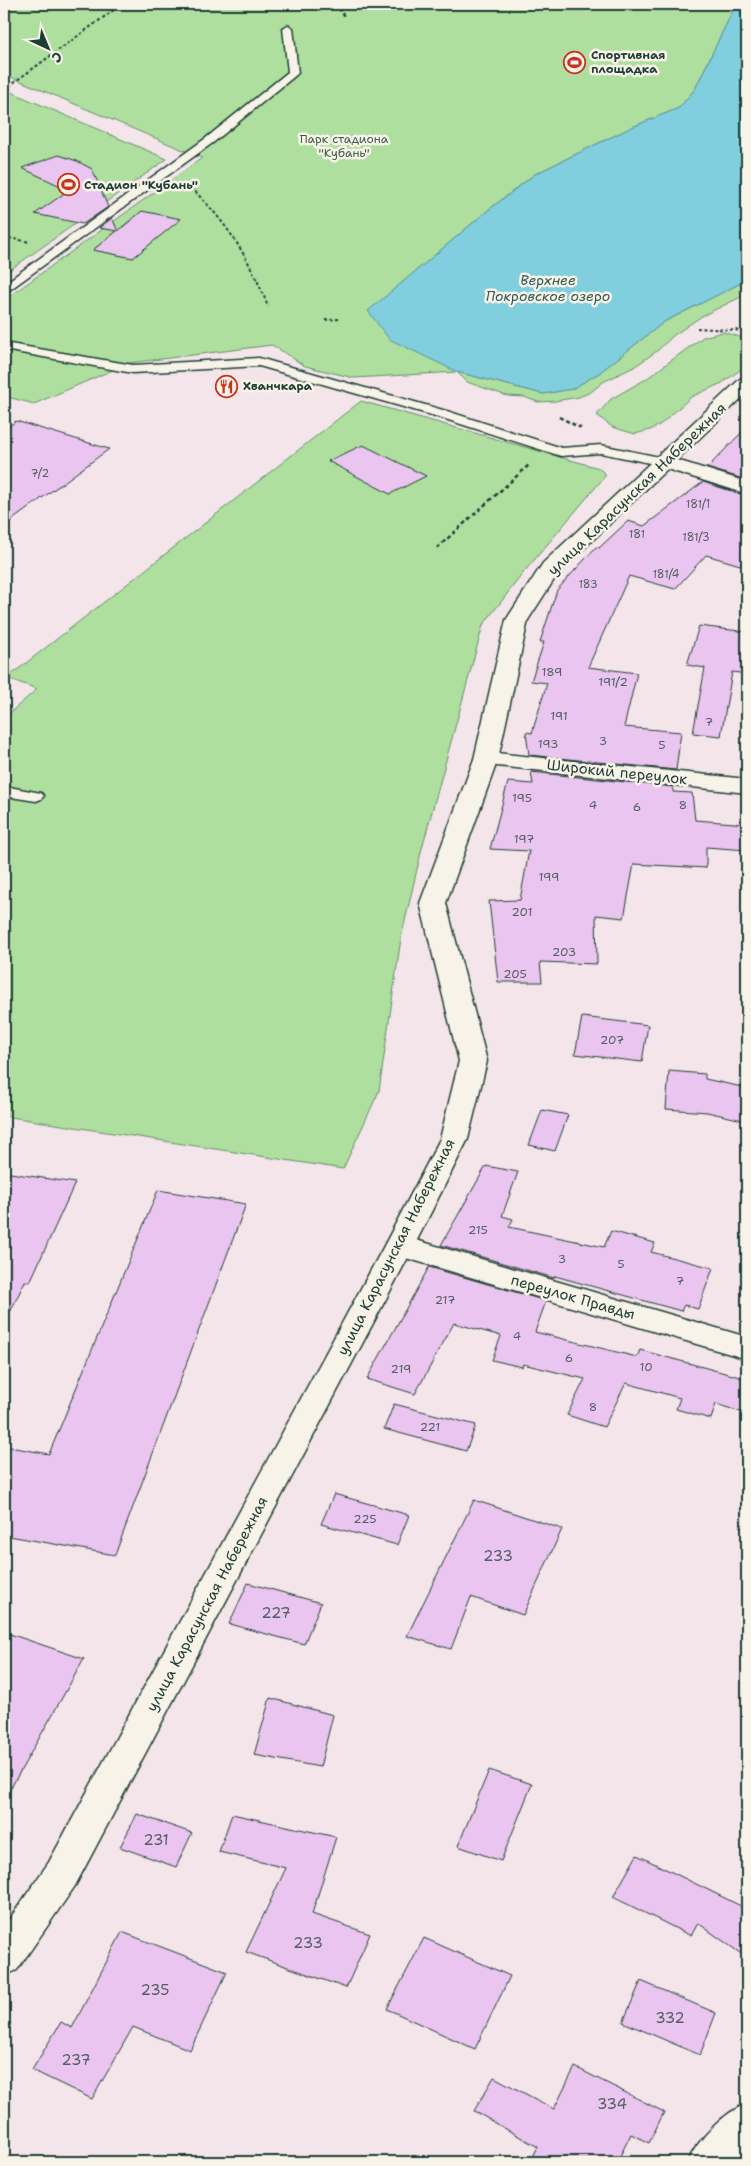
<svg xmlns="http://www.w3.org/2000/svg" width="751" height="2166" viewBox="0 0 751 2166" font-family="'Shantell Sans',sans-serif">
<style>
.green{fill:#aedf9f;stroke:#668e6a;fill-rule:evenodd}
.water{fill:#80cede;stroke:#59949a}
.building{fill:#eac5f0;stroke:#1f3d34}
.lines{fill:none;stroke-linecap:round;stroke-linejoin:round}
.service-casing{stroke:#1f3d34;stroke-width:3}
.minor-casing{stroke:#1f3d34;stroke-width:3}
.tertiary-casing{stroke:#1f3d34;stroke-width:3}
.path-far1{stroke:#1f3d34;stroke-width:2;stroke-dasharray:3 2.5;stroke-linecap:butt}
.path{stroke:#1f3d34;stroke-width:2.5;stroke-dasharray:4 3;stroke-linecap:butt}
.service{fill:#f7f3e8;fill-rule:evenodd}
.minor{fill:#f7f3e8;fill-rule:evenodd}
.tertiary{fill:#f7f3e8;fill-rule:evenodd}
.labels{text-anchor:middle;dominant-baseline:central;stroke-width:5;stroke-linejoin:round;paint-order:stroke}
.far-number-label{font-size:11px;fill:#525f63}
.far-poi-label{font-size:12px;font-weight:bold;fill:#1f3d34;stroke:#f7f3e8;text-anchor:start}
.far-park-label{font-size:12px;fill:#3c5d49;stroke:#f7f3e8}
.number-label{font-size:12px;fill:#525f63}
.far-water-label{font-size:14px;font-style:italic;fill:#325a56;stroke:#f7f3e8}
.street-label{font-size:15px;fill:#1f3d34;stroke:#f7f3e8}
.near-number-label{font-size:15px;fill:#525f63}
</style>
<rect width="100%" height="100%" fill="#f3e5ea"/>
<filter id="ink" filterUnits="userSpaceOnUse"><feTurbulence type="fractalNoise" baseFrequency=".02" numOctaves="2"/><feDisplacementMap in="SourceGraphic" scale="10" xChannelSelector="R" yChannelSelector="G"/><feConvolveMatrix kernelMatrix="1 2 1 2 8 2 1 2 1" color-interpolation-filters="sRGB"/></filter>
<g filter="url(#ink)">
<!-- green -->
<g class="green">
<path d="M4,4H736L695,89L679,108L632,127L535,174L487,211L369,311L457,372L543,394L572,389L599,373L664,322L747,280V294L702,316L674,335L657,351L634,367L603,382L591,392L579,397L555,401L538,402L524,397L507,396L467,382L457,372L354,378L305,366L272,345L129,363L34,404L4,396V300L202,158L4,74ZM142,211L133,258L94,250V249Z"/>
<polygon points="4,89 167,159 4,274"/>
<polygon points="723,332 747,339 747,365 722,383 691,397 661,424 650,430 635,434 612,427 597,415 611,399 646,379 703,337"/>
<polygon points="361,401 599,468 606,475 524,572 483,625 422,848 401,938 379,1091 343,1169 4,1116 4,718 37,689 7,678"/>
</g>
<!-- water -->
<polygon class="water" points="736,4 747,4 747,280 664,322 599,373 572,389 543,394 457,372 389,339 368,311 487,211 535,174 632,127 679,108 695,89"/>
<!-- building -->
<g class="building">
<polygon points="59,155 77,161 92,169 108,207 83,224 35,214 69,190 22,168"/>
<polygon points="142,211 181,219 133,258 93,250 117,231 99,228 112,218 118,231"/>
<polygon points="16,421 109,449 4,526 4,430"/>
<polygon points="747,427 747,480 707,468"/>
<polygon points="363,445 426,476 390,494 328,461"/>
<polygon points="703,482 747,496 747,567 706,555 675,589 629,576 588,667 637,673 624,727 681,732 676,770 529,755 526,732 532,733 547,683 531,681 544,642 540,642 557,590 596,547 599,548 628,521 644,526"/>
<polygon points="699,626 747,632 747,674 732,672 721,736 693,733 705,668 687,665"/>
<polygon points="531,772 673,787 673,792 692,793 695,820 747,824 747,850 706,847 706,868 634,864 624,918 596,915 597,964 540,962 542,982 498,982 489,901 520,900 529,851 490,849 508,782 533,784"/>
<polygon points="582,1017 648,1025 642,1062 575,1054"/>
<polygon points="669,1071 705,1074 705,1079 747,1088 747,1121 707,1112 666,1109"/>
<polygon points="542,1110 568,1115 555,1151 529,1145"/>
<polygon points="486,1166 518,1172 502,1216 513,1219 509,1227 604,1247 611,1231 655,1243 651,1252 713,1268 698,1309 684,1305 681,1311 555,1276 554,1278 441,1245"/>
<polygon points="4,1172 75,1183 30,1282 25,1281 4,1325"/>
<polygon points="158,1190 246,1204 115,1555 4,1535 4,1446 49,1454"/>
<polygon points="429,1267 546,1301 535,1332 637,1357 640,1350 747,1379 747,1414 716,1404 711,1419 676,1409 680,1398 626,1383 604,1427 567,1415 585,1379 523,1364 522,1367 492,1360 501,1336 454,1323 415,1394 367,1379"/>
<polygon points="394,1404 476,1425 466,1451 384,1429"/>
<polygon points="334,1494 409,1515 397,1545 321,1524"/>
<polygon points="474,1500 562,1529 523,1615 471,1597 451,1649 407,1636"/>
<polygon points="248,1583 321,1603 304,1644 229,1624"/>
<polygon points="4,1632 84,1659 4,1800"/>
<polygon points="270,1698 333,1715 320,1767 254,1755"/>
<polygon points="489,1770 532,1784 501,1861 458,1846"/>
<polygon points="137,1814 192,1833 176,1867 120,1847"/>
<polygon points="232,1814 336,1837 312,1914 370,1934 346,1988 246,1952 286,1868 219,1852"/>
<polygon points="637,1855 747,1909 747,1958 698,1923 691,1936 613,1897"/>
<polygon points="122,1932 227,1972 190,2050 133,2027 92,2099 32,2070 61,2022 72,2028"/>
<polygon points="424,1938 510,1976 475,2049 387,2009"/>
<polygon points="641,1981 716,2013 700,2055 623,2022"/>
<polygon points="575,2067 664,2112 649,2143 631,2134 617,2162 530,2162 538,2147 474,2111 494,2077 554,2109"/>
</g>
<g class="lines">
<defs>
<g id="service">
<polygon points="288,25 293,28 298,73 296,75 214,142 8,291 4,292 4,284 206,138 288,72 283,28"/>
<polygon points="4,343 133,365 259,358 450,412 562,448 601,445 664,458 670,462 664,466 601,453 561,456 442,418 259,366 133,373 4,350"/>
<polygon points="4,786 41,793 44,796 41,799 36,801 4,796"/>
</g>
<g id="minor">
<polygon points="664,456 747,482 747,494 657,466 654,462 657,458"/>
<polygon points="486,752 747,779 747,793 478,764 474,759 478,754"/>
<polygon points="399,1235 747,1337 747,1359 389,1253 384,1246 389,1239"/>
</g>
<g id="tertiary">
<polygon points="747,377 747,393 559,572 528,620 498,759 446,903 487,1061 468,1139 414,1246 75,1886 17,1970 4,1976 4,1927 49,1862 384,1246 440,1139 459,1061 420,903 474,759 506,620 543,563 740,379"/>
<path d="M747,2104V2151L736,2162H688C696,2141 725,2111 747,2104Z"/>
</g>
</defs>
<!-- service casing -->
<use href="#service" class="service-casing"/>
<!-- minor casing -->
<use href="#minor" class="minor-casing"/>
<!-- tertiary casing -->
<use href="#tertiary" class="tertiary-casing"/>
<!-- path-far1 -->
<g class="path-far1">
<polyline points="336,4 344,16"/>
<polyline points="9,86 122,4"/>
<path d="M187,184C225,219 250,258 268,307"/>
<polyline points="9,238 30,242"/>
<polyline points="325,320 340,319"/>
<polyline points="697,328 747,331"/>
</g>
<!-- path -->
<g class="path">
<polyline points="559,417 581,428"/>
<polyline points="437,548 529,465"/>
</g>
<!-- service -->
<use href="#service" class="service"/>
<!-- minor -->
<use href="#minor" class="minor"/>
<!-- tertiary -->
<use href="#tertiary" class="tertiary"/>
</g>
</g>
<!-- icons -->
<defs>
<symbol id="stadium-ring" viewBox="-11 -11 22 22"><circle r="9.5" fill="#f7f3e8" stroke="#c8321e" stroke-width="1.5"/><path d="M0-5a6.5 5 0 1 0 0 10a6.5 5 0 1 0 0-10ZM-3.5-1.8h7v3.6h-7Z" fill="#c8321e"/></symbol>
<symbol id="restaurant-ring" viewBox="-11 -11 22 22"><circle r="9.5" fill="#f7f3e8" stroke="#c8321e" stroke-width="1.5"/><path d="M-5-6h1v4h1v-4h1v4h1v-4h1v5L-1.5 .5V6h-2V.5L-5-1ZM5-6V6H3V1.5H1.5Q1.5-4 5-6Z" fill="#c8321e"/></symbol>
</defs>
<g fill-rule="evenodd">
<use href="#stadium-ring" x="562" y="50" width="25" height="25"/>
<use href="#stadium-ring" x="56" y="172" width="25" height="25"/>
<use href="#restaurant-ring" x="214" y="374" width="25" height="25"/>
</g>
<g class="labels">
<!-- far-number labels -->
<g class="far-number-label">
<text x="40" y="473">7/2</text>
<text x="698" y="504">181/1</text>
<text x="637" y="534">181</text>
<text x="696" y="537">181/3</text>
<text x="666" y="574">181/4</text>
<text x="588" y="584">183</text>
</g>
<!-- far-poi labels -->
<g class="far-poi-label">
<text x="591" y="55">Спортивная<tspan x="591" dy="14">площадка</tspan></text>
<text x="84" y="185">Стадион "Кубань"</text>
<text x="243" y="386">Хванчкара</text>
</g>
<!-- far-park labels -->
<g class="far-park-label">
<text x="344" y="139">Парк стадиона<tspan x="344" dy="14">"Кубань"</tspan></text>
</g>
<!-- number labels -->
<g class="number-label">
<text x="552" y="672">189</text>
<text x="613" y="682">191/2</text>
<text x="559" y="716">191</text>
<text x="709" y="722">7</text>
<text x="603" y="741">3</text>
<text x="548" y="744">193</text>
<text x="662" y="745">5</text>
<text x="522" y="798">195</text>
<text x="593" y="805">4</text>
<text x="683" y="805">8</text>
<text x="637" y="807">6</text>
<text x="524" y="839">197</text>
<text x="549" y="877">199</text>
<text x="522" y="912">201</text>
<text x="564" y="952">203</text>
<text x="515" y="974">205</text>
<text x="612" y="1040">207</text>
<text x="478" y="1230">215</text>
<text x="562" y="1259">3</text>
<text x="621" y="1264">5</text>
<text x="680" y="1281">7</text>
<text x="445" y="1300">217</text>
<text x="517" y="1336">4</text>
<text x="569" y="1358">6</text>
<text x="646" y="1367">10</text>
<text x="401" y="1369">219</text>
<text x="593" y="1407">8</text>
<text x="430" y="1427">221</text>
<text x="365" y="1519">225</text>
</g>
<!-- far-water labels -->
<g class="far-water-label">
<text x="548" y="280">Верхнее<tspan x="548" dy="16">Покровское озеро</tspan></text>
</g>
<!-- street labels -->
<g class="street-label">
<text transform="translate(637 489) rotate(-44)">улица Карасунская Набережная</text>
<text transform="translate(617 772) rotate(6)">Широкий переулок</text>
<text transform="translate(396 1247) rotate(-63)">улица Карасунская Набережная</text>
<text transform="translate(573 1297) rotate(16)">переулок Правды</text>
<text transform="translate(207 1604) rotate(-62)">улица Карасунская Набережная</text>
</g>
<!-- near-number labels -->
<g class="near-number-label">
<text x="498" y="1556">233</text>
<text x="276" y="1613">227</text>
<text x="156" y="1840">231</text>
<text x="308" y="1943">233</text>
<text x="155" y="1990">235</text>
<text x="670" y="2018">332</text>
<text x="76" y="2060">237</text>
<text x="612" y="2104">334</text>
</g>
</g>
<!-- margin -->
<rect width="751" height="2166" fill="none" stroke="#f7f3e8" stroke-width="20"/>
<rect x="10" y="10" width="731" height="2146" fill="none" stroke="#1f3d34" stroke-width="2" filter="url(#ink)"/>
<!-- north arrow -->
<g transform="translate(48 48) rotate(136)" stroke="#f7f3e8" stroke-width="4" paint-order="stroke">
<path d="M0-4L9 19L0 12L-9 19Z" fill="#1f3d34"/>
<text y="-8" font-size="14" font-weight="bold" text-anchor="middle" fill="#1f3d34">С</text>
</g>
</svg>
